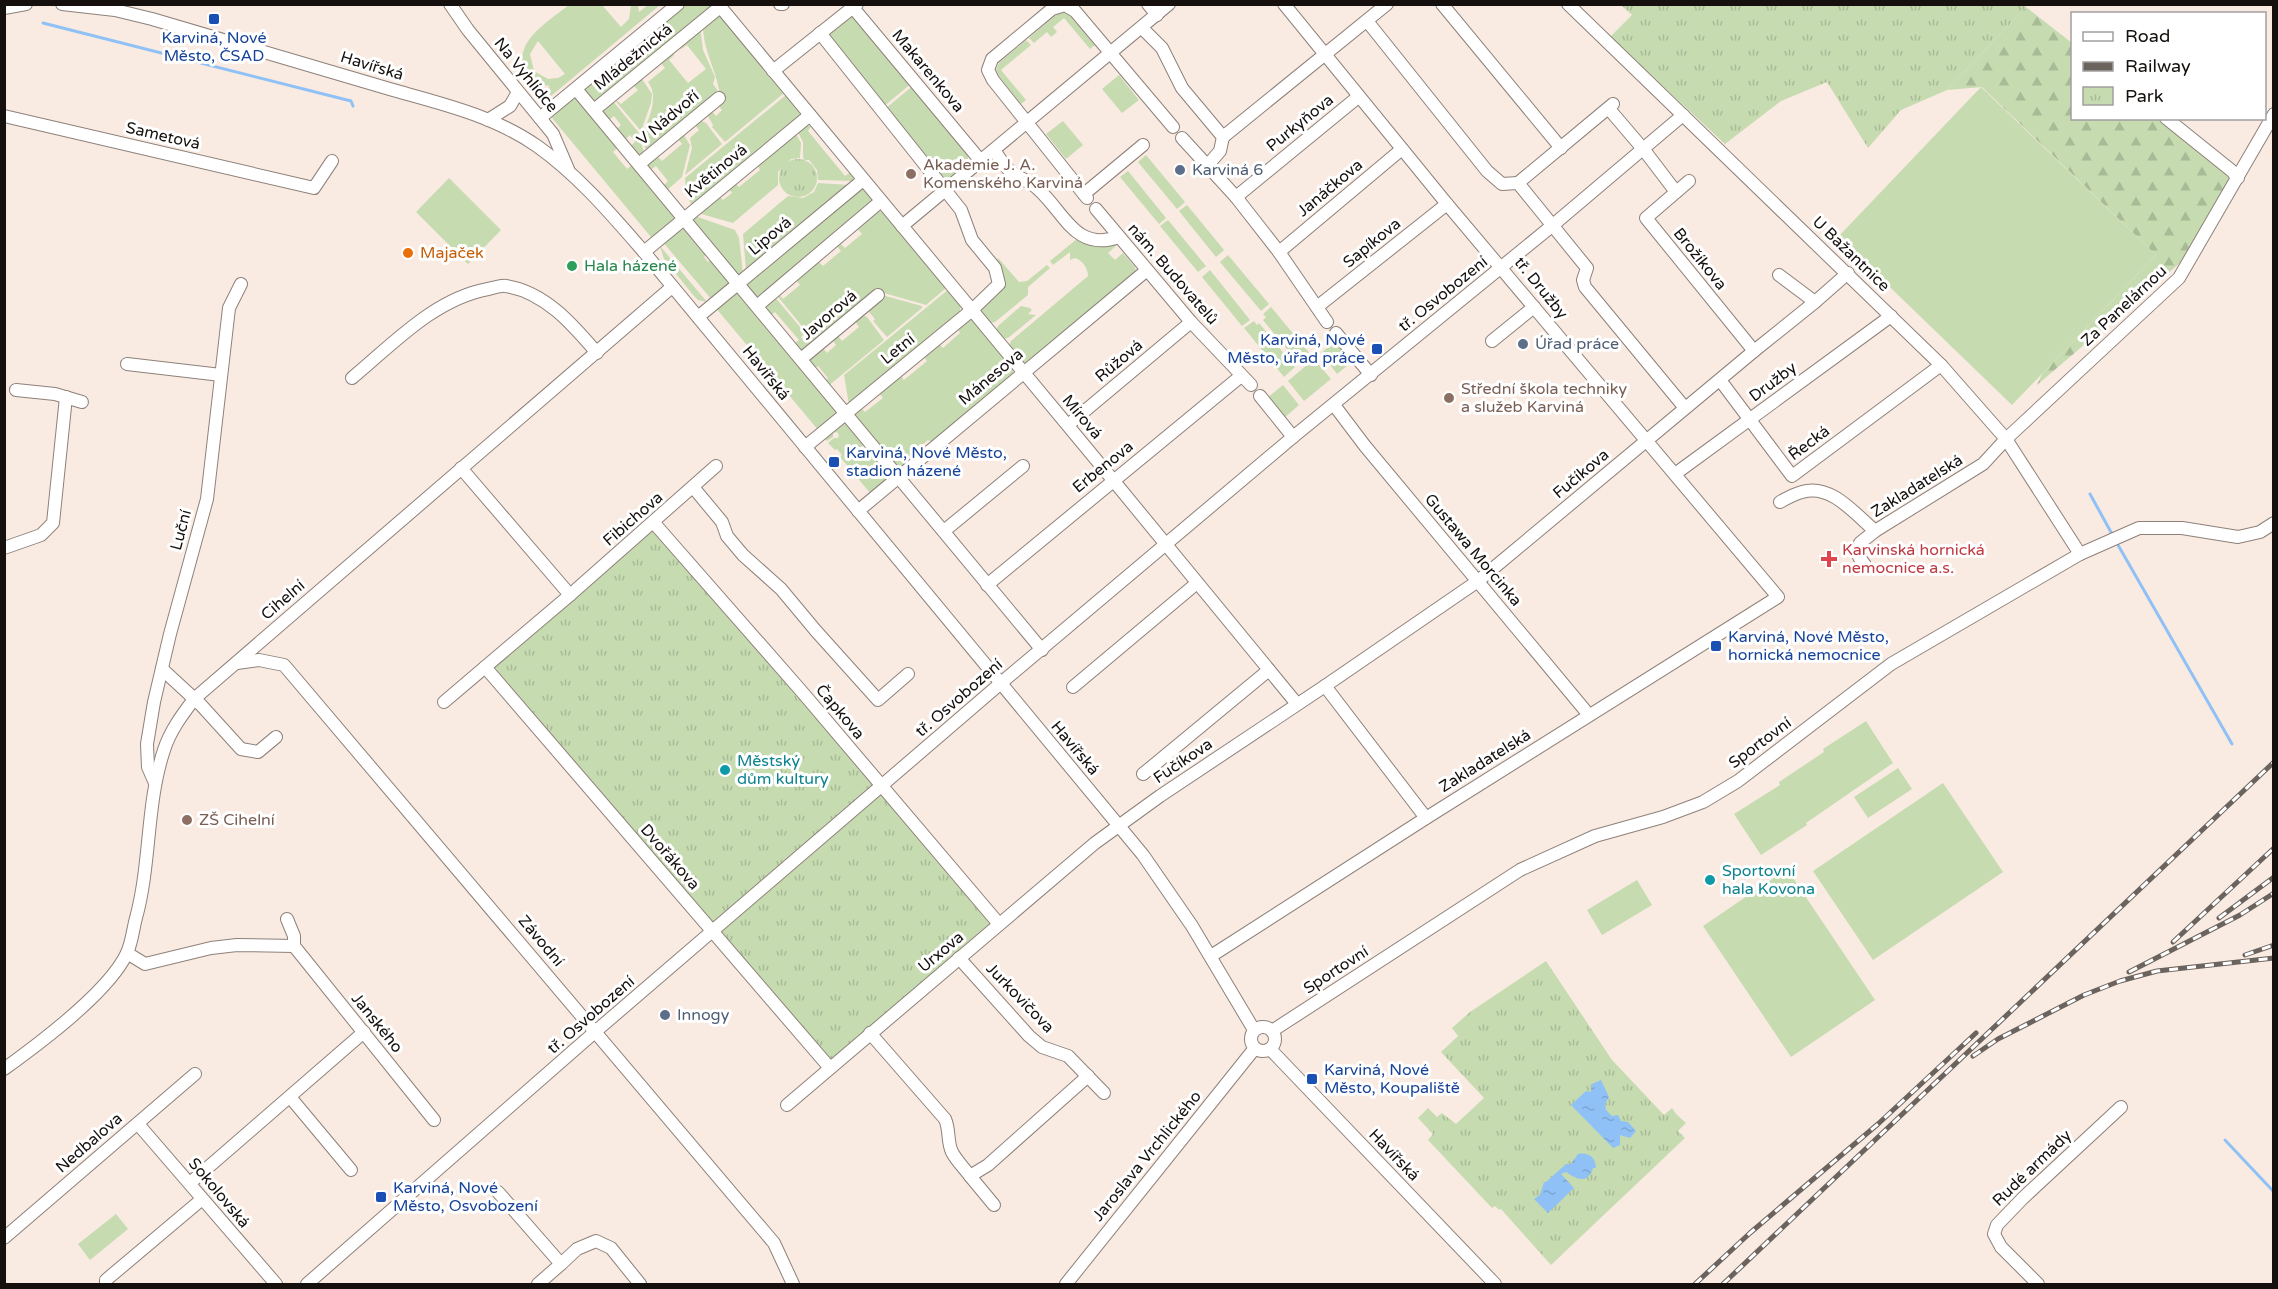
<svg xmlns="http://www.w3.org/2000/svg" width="2278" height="1289" viewBox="0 0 2278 1289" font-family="'Varela Round',sans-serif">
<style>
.grass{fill:#c6dbb0;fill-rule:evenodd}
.forest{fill:url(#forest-firs)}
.park{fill:url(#park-tufts)}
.water{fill:url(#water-ripples)}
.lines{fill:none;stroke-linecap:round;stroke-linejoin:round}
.stream{stroke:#90c1f6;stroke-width:3}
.minor-casing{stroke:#8e817a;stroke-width:14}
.minor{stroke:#fff;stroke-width:12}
.rail-casing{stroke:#6b635e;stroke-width:5}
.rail{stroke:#fff;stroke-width:3;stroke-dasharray:9;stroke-linecap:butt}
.transit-dot{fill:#1a4fb4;stroke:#fff;stroke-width:2}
.service-dot{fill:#5c6f8a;stroke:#fff;stroke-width:2}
.education-dot{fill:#8d6e63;stroke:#fff;stroke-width:2}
.food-dot{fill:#e8710a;stroke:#fff;stroke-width:2}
.leisure-dot{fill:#2e9e5b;stroke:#fff;stroke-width:2}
.health-dot{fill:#e0444e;stroke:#fff;stroke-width:2}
.culture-dot{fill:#0f9aa8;stroke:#fff;stroke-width:2}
.labels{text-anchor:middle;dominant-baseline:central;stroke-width:6;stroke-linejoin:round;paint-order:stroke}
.transit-label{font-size:16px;fill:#164399;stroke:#fff;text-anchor:start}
.street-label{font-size:16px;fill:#15100e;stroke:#fff}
.education-label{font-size:16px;fill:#785e54;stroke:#fff;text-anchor:start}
.service-label{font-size:16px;fill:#4e5e75;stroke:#fff;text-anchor:start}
.food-label{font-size:16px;fill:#c56008;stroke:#fff;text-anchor:start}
.leisure-label{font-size:16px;fill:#27864d;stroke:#fff;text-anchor:start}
.health-label{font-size:16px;fill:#be3a42;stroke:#fff;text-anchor:start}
.culture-label{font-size:16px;fill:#0d838f;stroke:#fff;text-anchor:start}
</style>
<defs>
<pattern id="forest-firs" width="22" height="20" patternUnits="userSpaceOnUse" patternTransform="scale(1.5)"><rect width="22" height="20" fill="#c6dbb0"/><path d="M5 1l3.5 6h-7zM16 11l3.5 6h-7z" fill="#a9bb96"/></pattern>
<pattern id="park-tufts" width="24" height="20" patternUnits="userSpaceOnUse" patternTransform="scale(1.5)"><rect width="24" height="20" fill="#c6dbb0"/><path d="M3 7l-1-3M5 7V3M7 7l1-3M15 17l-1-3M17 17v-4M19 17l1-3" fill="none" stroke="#a9bb96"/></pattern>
<pattern id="water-ripples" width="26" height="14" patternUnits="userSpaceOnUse" patternTransform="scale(1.5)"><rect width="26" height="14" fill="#90c1f6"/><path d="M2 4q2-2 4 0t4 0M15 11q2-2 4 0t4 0" fill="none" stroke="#7ba5d2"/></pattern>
</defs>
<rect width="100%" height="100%" fill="#f9ebe2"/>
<!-- grass -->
<g class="grass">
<path d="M570,4L602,5L621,27L629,19L631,5H638L639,12L648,5H660L551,96L546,90L550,86C540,85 532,81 527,72C509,43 551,20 570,4ZM538,41L565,74L558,78L548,79L534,71L530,54Z"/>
<polygon points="683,5 711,5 710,9 594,102 585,92 585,88"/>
<polygon points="1063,12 1068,14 1095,45 1090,49 1064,18 1053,27 1057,32 1051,37 1047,32 1034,43 1029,38 1057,14"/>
<polygon points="852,15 913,82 883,107 826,35"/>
<path d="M717,16L724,18L784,93L725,142L712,127L713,125L708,116L710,109L716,116L722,110L716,103L720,97C718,71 703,53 703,25Z"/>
<path d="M700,27L703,50L715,77L713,84L718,91L715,93L717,96L647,152L641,137C648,121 660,97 648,82L665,68L660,62L674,52V55L669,60L688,83L706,69L687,45L681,49L679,48Z"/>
<polygon points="1026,40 1031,45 1001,70 1026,100 1021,104 999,76 996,70 999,63"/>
<polygon points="1119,75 1139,100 1122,113 1102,89"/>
<polygon points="640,76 652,94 651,103 641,131 613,98 621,104 638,90 633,85"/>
<polygon points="915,84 968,154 968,162 944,182 885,109"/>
<polygon points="1981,87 2156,255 2012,405 1838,237"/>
<polygon points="786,95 800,111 800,116 692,206 686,194 685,178"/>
<polygon points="573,96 578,96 618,147 613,152 627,169 632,165 676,219 654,237 651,237 552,118 555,111"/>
<polygon points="612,100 639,133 639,138 645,154 639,157 628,148 635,142 630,135 625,140 619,131 616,133 616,130 621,125 614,116 608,121 602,116 602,108"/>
<polygon points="699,120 706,123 722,144 685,175 692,148 690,138 699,130 695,125"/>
<polygon points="1063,121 1083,145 1066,159 1046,134"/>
<polygon points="807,125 811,126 808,131 845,176 851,172 853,175 853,181 818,180 817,170 809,160 804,160 803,157 803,142 798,132"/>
<polygon points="682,132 690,145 682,177 666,191 663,186 668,181 656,166 649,171 646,162 657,156 662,161 682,144 678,139"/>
<polygon points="796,134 801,143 800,158 791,159 778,172 778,185 733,223 698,213 719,196 723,200 732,193 729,189 736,184 739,187 760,170 757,164"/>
<polygon points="1146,155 1185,202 1177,209 1138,162"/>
<polygon points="1128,171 1166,218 1159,224 1120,177"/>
<polygon points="449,178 501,230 468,264 416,212"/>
<polygon points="818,183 850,185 746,270 743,234 788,196 803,198 814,192"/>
<polygon points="859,189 867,190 873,200 873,203 761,297 753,296 747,287 747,283"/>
<polygon points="1187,205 1224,250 1216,257 1179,211"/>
<polygon points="877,211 884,212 946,288 926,305 884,293 881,289 815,342 775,293 778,293 783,299 800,285 795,279 817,260 823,266 841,251 836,245 839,242 845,248 862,234 857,228"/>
<polygon points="695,216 735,230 739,238 743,274 737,274 692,220"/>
<polygon points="1168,220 1206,266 1198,272 1160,226"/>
<polygon points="683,227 709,252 704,257 708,262 713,257 730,283 728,287 712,300 662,241"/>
<path d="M1078,238L1117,245L1108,253L1115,260L1123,253L1135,267L1136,272L1027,363L1023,362L1009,346L1011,341L1088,276C1088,268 1082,260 1075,258L1070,260V252L1053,265L1050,261Z"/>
<polygon points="660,246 707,302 698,300 694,296 664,259"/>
<polygon points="1228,255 1269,304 1261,311 1220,262"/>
<polygon points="998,258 1019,282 1027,281 1047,265 1050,268 1028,287 1028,295 995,322 990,323 982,314 982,309 1004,282 1003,272 996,262"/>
<polygon points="1210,270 1250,320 1242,326 1202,277"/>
<polygon points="949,289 961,305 959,315 849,405 844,375"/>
<polygon points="737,290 838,413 819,431 715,307"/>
<polygon points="882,295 922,306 922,308 887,337 873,321 875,319 869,312 869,307"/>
<polygon points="774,296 805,333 801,337 805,342 810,339 814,344 802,352 793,345 799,340 775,312 769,317 764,309 766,301"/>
<polygon points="1021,306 1030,308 1032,310 1028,314 1036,315 1008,338 1002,339 996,331 998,326"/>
<polygon points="1271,307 1311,355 1299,364 1263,320 1266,317 1263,314"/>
<polygon points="862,315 867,317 884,340 827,387 823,383 828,378 818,366 813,370 808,360 822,347 827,353 836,345 832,339 837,335 842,341 859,327 854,320"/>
<polygon points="968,319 974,320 1013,369 1013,375 933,443 928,440 905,460 907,465 897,468 853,415 861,408 865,412 883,398 879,393 901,376 904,380 927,361 924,357 939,344 943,348 960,333 957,327"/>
<polygon points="1254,321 1257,325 1259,323 1295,367 1284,377 1244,328"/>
<polygon points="1337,340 1353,361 1337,374 1321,353"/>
<polygon points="1314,359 1331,379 1304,401 1288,381"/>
<polygon points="1283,385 1299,405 1284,418 1267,398"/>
<polygon points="846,421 867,442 861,447 865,452 871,447 890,474 890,477 871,494 840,457 842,455 837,449 835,450 828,443 834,438 838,438 839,435 837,432 833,433 833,437 827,441 823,437 840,423"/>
<polygon points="1866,721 1893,763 1806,823 1807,825 1761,855 1734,814 1780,785 1779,782 1824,752 1823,749"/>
<polygon points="1898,768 1912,789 1868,818 1854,797"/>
<polygon points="1943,783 2003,872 1873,960 1813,871"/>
<polygon points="1787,869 1875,1000 1791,1057 1703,926"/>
<polygon points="1637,880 1652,905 1602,935 1587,910"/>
<polygon points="116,1214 128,1229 90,1260 78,1244"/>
</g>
<!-- forest -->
<polygon class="forest" points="2026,7 2072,43 2072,118 2169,119 2234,169 2187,257 2037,385 2042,374 2156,255 1982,87 1947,90"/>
<!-- park -->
<g class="park">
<polygon points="2023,4 2026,7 1947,90 1901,110 1868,148 1827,82 1781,101 1725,144 1610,37 1632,15 1621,5"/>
<circle cx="798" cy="178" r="19"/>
<polygon points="653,529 993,923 830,1063 493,669"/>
<polygon points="1546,961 1612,1060 1664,1115 1672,1108 1676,1114 1686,1123 1678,1131 1685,1138 1551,1265 1501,1209 1499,1210 1495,1206 1492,1208 1428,1140 1433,1134 1418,1118 1428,1108 1437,1117 1442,1113 1456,1124 1484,1098 1441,1052 1458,1036 1452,1028 1470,1012"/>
</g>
<!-- water -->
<g class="water">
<polygon points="1601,1080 1609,1097 1605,1104 1606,1110 1612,1116 1618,1115 1621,1121 1628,1122 1636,1131 1630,1138 1620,1135 1620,1145 1613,1148 1571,1105 1586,1091 1591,1092 1592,1084"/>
<path d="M1578,1154C1588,1152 1596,1157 1596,1168H1593C1588,1185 1576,1179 1566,1172L1561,1174L1574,1188L1548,1213L1534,1199L1540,1195L1544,1182H1546L1566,1164H1571Z"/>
</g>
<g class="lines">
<!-- stream -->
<g class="stream">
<polyline points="43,23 351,101 353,106"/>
<polyline points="2090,494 2112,534"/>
<polyline points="2118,545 2232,744"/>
<polyline points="2225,1140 2274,1192"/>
</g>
<defs>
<g id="minor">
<path d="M62,4L115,10L152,19C232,43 313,66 393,90C443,104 494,116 537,146C578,175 611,214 644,252L1143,855L1192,926L1254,1030"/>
<polyline points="450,4 468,30 553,134 568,169"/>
<polyline points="718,4 1113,480 1297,704"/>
<polyline points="780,4 783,4"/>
<polyline points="850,4 980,160"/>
<polyline points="1148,4 1157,15"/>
<polyline points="1442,4 1561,148"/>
<polyline points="1568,4 1941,365 2006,439 2080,554"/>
<polyline points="4,8 26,4"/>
<polyline points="1367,21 1487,171 1502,184 1518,183"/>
<polyline points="1142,28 1162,48 1182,88 1223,137"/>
<polyline points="773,71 857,4"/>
<polyline points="576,89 1042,650"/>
<polyline points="1609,109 1644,150 1676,192"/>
<polyline points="594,110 720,7"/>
<polyline points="4,116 314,188 332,161"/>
<polyline points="540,118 678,4"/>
<polyline points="2166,118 2232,171 2238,178"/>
<polyline points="488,120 510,106 518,92"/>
<polyline points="1223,137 1387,4"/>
<polyline points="1182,138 1236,197 1279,252 1327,322"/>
<path d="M994,150C999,157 1004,166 1011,172C1019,178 1031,182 1038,189C1065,213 1075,252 1119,237"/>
<polyline points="639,164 719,98"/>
<polyline points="1207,166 1220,151 1223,137"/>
<polyline points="1689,181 1646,218 1754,351"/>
<polyline points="1518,183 1587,268 1583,280 1585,287 1685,408"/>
<polyline points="1518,183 1613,104"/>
<polyline points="1084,194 1143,145"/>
<polyline points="1236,197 1358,97"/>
<polyline points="1087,198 993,80 988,70 992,59 1052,9 1065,5 1075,11 1173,127"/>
<polyline points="1096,209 1191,322 1251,385"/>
<polyline points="902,226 1169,4"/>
<polyline points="644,252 810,115"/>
<polyline points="1279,252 1402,149"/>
<polyline points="1779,275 1815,302"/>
<polyline points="757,306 881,201"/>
<polyline points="1317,307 1447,204"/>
<polyline points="698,317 863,180"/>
<polyline points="1336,333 1371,375"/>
<polyline points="1492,341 1534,307"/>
<polyline points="801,359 878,295"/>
<polyline points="127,364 221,375"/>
<path d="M352,378C393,344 434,299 488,289C494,288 501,285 506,286C545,292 573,325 597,353"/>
<polyline points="1720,380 1792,476 1941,365"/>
<polyline points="16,390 55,394 82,402"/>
<polyline points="1260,396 1293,437"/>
<polyline points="1334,405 1365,446 1589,715"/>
<polyline points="1068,425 1191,322"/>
<polyline points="805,447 972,310 999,284 995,268 972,240 961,210 820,33"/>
<polyline points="461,468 570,595"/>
<polyline points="1675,474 1891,316"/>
<polyline points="693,487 722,522 727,536 743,555 781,589 816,631 878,700 908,674"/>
<path d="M1780,502C1787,498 1794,494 1802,492C1831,483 1855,514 1875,531"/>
<polyline points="858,511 1147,270"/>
<polyline points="654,523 803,693 999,924"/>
<polyline points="944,531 1023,466"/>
<polyline points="4,548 41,535 53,523 66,397"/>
<polyline points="1865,565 1859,557 1860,543 1875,531 1983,464 2006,439 2179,278 2274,114"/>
<polyline points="987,585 1241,376"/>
<polyline points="237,663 259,660 284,665 774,1243 793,1284"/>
<polyline points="485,667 830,1068"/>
<polyline points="162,669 201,705 241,749 258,752 276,737"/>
<polyline points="1325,686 1426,818"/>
<polyline points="1073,687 1197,583"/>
<polyline points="444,702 570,595 716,466"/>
<polyline points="1143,774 1269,670"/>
<polyline points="155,783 148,767 147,744 154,702 170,634 207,499 229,308 241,284"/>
<polyline points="294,946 434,1120"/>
<polyline points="127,953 145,964 211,948 237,945 294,946 294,936 287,919"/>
<polyline points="1211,956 1426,818 1778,597 1447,204 1284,4"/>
<polyline points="959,958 1029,1036 1042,1047 1068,1056 1104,1093"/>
<circle cx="1263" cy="1039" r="12"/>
<polyline points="1272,1031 1520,870 1595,836 1663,817 1703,802 1738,781 1891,664 2080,554 2139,528 2182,528 2238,537 2260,532 2274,523"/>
<path d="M870,1033L945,1119C950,1130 947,1142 952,1152C956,1160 964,1168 970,1176L988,1165L1088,1076"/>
<polyline points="1270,1049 1495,1284"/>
<path d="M4,1069C40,1043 109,992 127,953C132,942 133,929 136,918C151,863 146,804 164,750C170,731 182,715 194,699L672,287"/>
<polyline points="290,1097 351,1170"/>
<polyline points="787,1105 1095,843 1160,796 1325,686 1478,581 1754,351 1815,302 1848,273"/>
<polyline points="138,1124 276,1284"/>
<polyline points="970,1176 994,1205"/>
<polyline points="190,1183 364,1032"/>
<polyline points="498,1192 561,1264 577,1249 596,1241 611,1248 640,1284"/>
<polyline points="4,1238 195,1074"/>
<polyline points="106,1284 106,1280 201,1200"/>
<polyline points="307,1284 596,1031 1001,683 1293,437 1553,225 1683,115"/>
<polyline points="538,1284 561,1264"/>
<polyline points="1066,1284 1255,1048"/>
<polyline points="2038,1284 2001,1247 1994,1234 1997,1225 2023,1198 2121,1107"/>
</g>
</defs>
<!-- minor casing -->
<use href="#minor" class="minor-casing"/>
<!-- minor -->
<use href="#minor" class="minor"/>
<defs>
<g id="rail">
<polyline points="2219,918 2274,877"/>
<polyline points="2173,942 2274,848"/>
<polyline points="2245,955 2274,945"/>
<polyline points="2129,972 2240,915 2274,893"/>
<polyline points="1973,1056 1998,1039 2084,995 2120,981 2157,971 2274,958"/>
<polyline points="1695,1284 1750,1233 1878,1124 1976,1033"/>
<polyline points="1723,1284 2274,762"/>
</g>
</defs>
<!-- rail casing -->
<use href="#rail" class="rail-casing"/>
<!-- rail -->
<use href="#rail" class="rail"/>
</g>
<!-- markers -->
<g class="transit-dot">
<rect x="208" y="13" width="12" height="12" rx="3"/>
<rect x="1371" y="343" width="12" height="12" rx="3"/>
<rect x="828" y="456" width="12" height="12" rx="3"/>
<rect x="1710" y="640" width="12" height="12" rx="3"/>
<rect x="1306" y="1073" width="12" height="12" rx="3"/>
<rect x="375" y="1191" width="12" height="12" rx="3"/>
</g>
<g class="service-dot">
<circle cx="1180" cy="170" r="6"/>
<circle cx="1523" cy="344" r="6"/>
<circle cx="665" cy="1015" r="6"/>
</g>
<g class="education-dot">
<circle cx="911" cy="174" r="6"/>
<circle cx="1449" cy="398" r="6"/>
<circle cx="187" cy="820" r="6"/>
</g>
<circle class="food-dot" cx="408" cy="253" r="6"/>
<circle class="leisure-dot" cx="572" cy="266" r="6"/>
<path class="health-dot" d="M1826 550h6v6h6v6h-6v6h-6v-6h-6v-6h6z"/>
<g class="culture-dot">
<circle cx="725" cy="770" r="6"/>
<circle cx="1710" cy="880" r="6"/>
</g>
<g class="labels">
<!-- transit labels -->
<g class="transit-label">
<text x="214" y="38" text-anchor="middle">Karviná, Nové<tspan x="214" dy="18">Město, ČSAD</tspan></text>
<text x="1365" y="340" text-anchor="end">Karviná, Nové<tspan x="1365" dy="18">Město, úřad práce</tspan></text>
<text x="846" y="453">Karviná, Nové Město,<tspan x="846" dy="18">stadion házené</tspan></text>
<text x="1728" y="637">Karviná, Nové Město,<tspan x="1728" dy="18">hornická nemocnice</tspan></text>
<text x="1324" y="1070">Karviná, Nové<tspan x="1324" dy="18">Město, Koupaliště</tspan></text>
<text x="393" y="1188">Karviná, Nové<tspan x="393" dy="18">Město, Osvobození</tspan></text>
</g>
<!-- street labels -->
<g class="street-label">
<text transform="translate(633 57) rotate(-39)">Mládežnická</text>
<text transform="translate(372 66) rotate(17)">Havířská</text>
<text transform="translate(928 71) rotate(50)">Makarenkova</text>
<text transform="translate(526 75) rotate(51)">Na Vyhlídce</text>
<text transform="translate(668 118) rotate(-40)">V Nádvoří</text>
<text transform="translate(1300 123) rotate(-39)">Purkyňova</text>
<text transform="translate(163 136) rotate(13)">Sametová</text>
<text transform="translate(716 171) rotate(-39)">Květinová</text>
<text transform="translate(1330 188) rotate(-40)">Janáčkova</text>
<text transform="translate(770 236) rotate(-40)">Lipová</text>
<text transform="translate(1372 243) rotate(-39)">Sapíkova</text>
<text transform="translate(1851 254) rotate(44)">U Bažantnice</text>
<text transform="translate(1700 259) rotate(51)">Brožíkova</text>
<text transform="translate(1173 274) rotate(49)">nám. Budovatelů</text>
<text transform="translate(1541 288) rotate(51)">tř. Družby</text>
<text transform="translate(1443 294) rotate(-39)">tř. Osvobození</text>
<text transform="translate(2124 306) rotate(-43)">Za Panelárnou</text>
<text transform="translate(829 315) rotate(-40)">Javorová</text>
<text transform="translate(898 349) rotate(-39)">Letní</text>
<text transform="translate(1119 361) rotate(-40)">Růžová</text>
<text transform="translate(766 373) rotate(51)">Havířská</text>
<text transform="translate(991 377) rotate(-40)">Mánesova</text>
<text transform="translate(1773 382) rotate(-37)">Družby</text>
<text transform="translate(1082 417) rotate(50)">Mírová</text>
<text transform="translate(1809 443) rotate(-37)">Řecká</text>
<text transform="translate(1103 467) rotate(-39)">Erbenova</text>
<text transform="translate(1581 474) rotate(-40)">Fučíkova</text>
<text transform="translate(1917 486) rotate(-32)">Zakladatelská</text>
<text transform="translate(633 519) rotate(-41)">Fibichova</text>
<text transform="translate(181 530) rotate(-75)">Luční</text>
<text transform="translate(1473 550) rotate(50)">Gustawa Morcinka</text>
<text transform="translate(283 600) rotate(-41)">Cihelní</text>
<text transform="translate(959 698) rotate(-41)">tř. Osvobození</text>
<text transform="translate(840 712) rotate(50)">Čapkova</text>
<text transform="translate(1760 743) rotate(-37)">Sportovní</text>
<text transform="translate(1075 748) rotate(50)">Havířská</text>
<text transform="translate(1183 761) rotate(-34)">Fučíkova</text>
<text transform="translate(1485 761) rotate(-32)">Zakladatelská</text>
<text transform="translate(670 857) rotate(49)">Dvořákova</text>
<text transform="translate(541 941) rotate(50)">Závodní</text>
<text transform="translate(941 952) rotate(-40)">Urxova</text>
<text transform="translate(1336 970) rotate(-33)">Sportovní</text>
<text transform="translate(1020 998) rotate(46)">Jurkovičova</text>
<text transform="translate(591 1015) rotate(-41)">tř. Osvobození</text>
<text transform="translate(377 1023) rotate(51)">Janského</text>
<text transform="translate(89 1143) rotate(-41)">Nedbalova</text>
<text transform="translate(1394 1155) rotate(46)">Havířská</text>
<text transform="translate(1147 1156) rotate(-51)">Jaroslava Vrchlického</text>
<text transform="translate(2032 1168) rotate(-44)">Rudé armády</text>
<text transform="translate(219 1193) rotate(50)">Sokolovská</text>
</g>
<!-- education labels -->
<g class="education-label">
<text x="923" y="165">Akademie J. A.<tspan x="923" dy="18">Komenského Karviná</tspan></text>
<text x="1461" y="389">Střední škola techniky<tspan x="1461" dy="18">a služeb Karviná</tspan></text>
<text x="199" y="820">ZŠ Cihelní</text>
</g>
<!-- service labels -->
<g class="service-label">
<text x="1192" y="170">Karviná 6</text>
<text x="1535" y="344">Úřad práce</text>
<text x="677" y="1015">Innogy</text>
</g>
<!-- food labels -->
<g class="food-label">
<text x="420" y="253">Majaček</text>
</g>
<!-- leisure labels -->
<g class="leisure-label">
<text x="584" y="266">Hala házené</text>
</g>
<!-- health labels -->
<g class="health-label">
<text x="1842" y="550">Karvinská hornická<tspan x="1842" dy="18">nemocnice a.s.</tspan></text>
</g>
<!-- culture labels -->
<g class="culture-label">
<text x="737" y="761">Městský<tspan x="737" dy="18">dům kultury</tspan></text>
<text x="1722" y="871">Sportovní<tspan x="1722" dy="18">hala Kovona</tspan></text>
</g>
</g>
<!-- border -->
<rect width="2278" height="1289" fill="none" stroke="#15100e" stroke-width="12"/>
<!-- legend -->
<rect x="2071" y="12" width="195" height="108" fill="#ffffff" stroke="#a19f9f" stroke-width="1.5"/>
<rect x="2083" y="32" width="30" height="9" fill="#ffffff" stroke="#a19f9f" stroke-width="1.5"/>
<text x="2125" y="42" font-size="18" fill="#15100e">Road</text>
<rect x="2083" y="62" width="30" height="9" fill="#6b635e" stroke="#a19f9f" stroke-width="1.5"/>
<text x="2125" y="72" font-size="18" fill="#15100e">Railway</text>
<rect x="2083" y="87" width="30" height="18" fill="url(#park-tufts)" stroke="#a19f9f" stroke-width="1.5"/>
<text x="2125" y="102" font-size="18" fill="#15100e">Park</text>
</svg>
